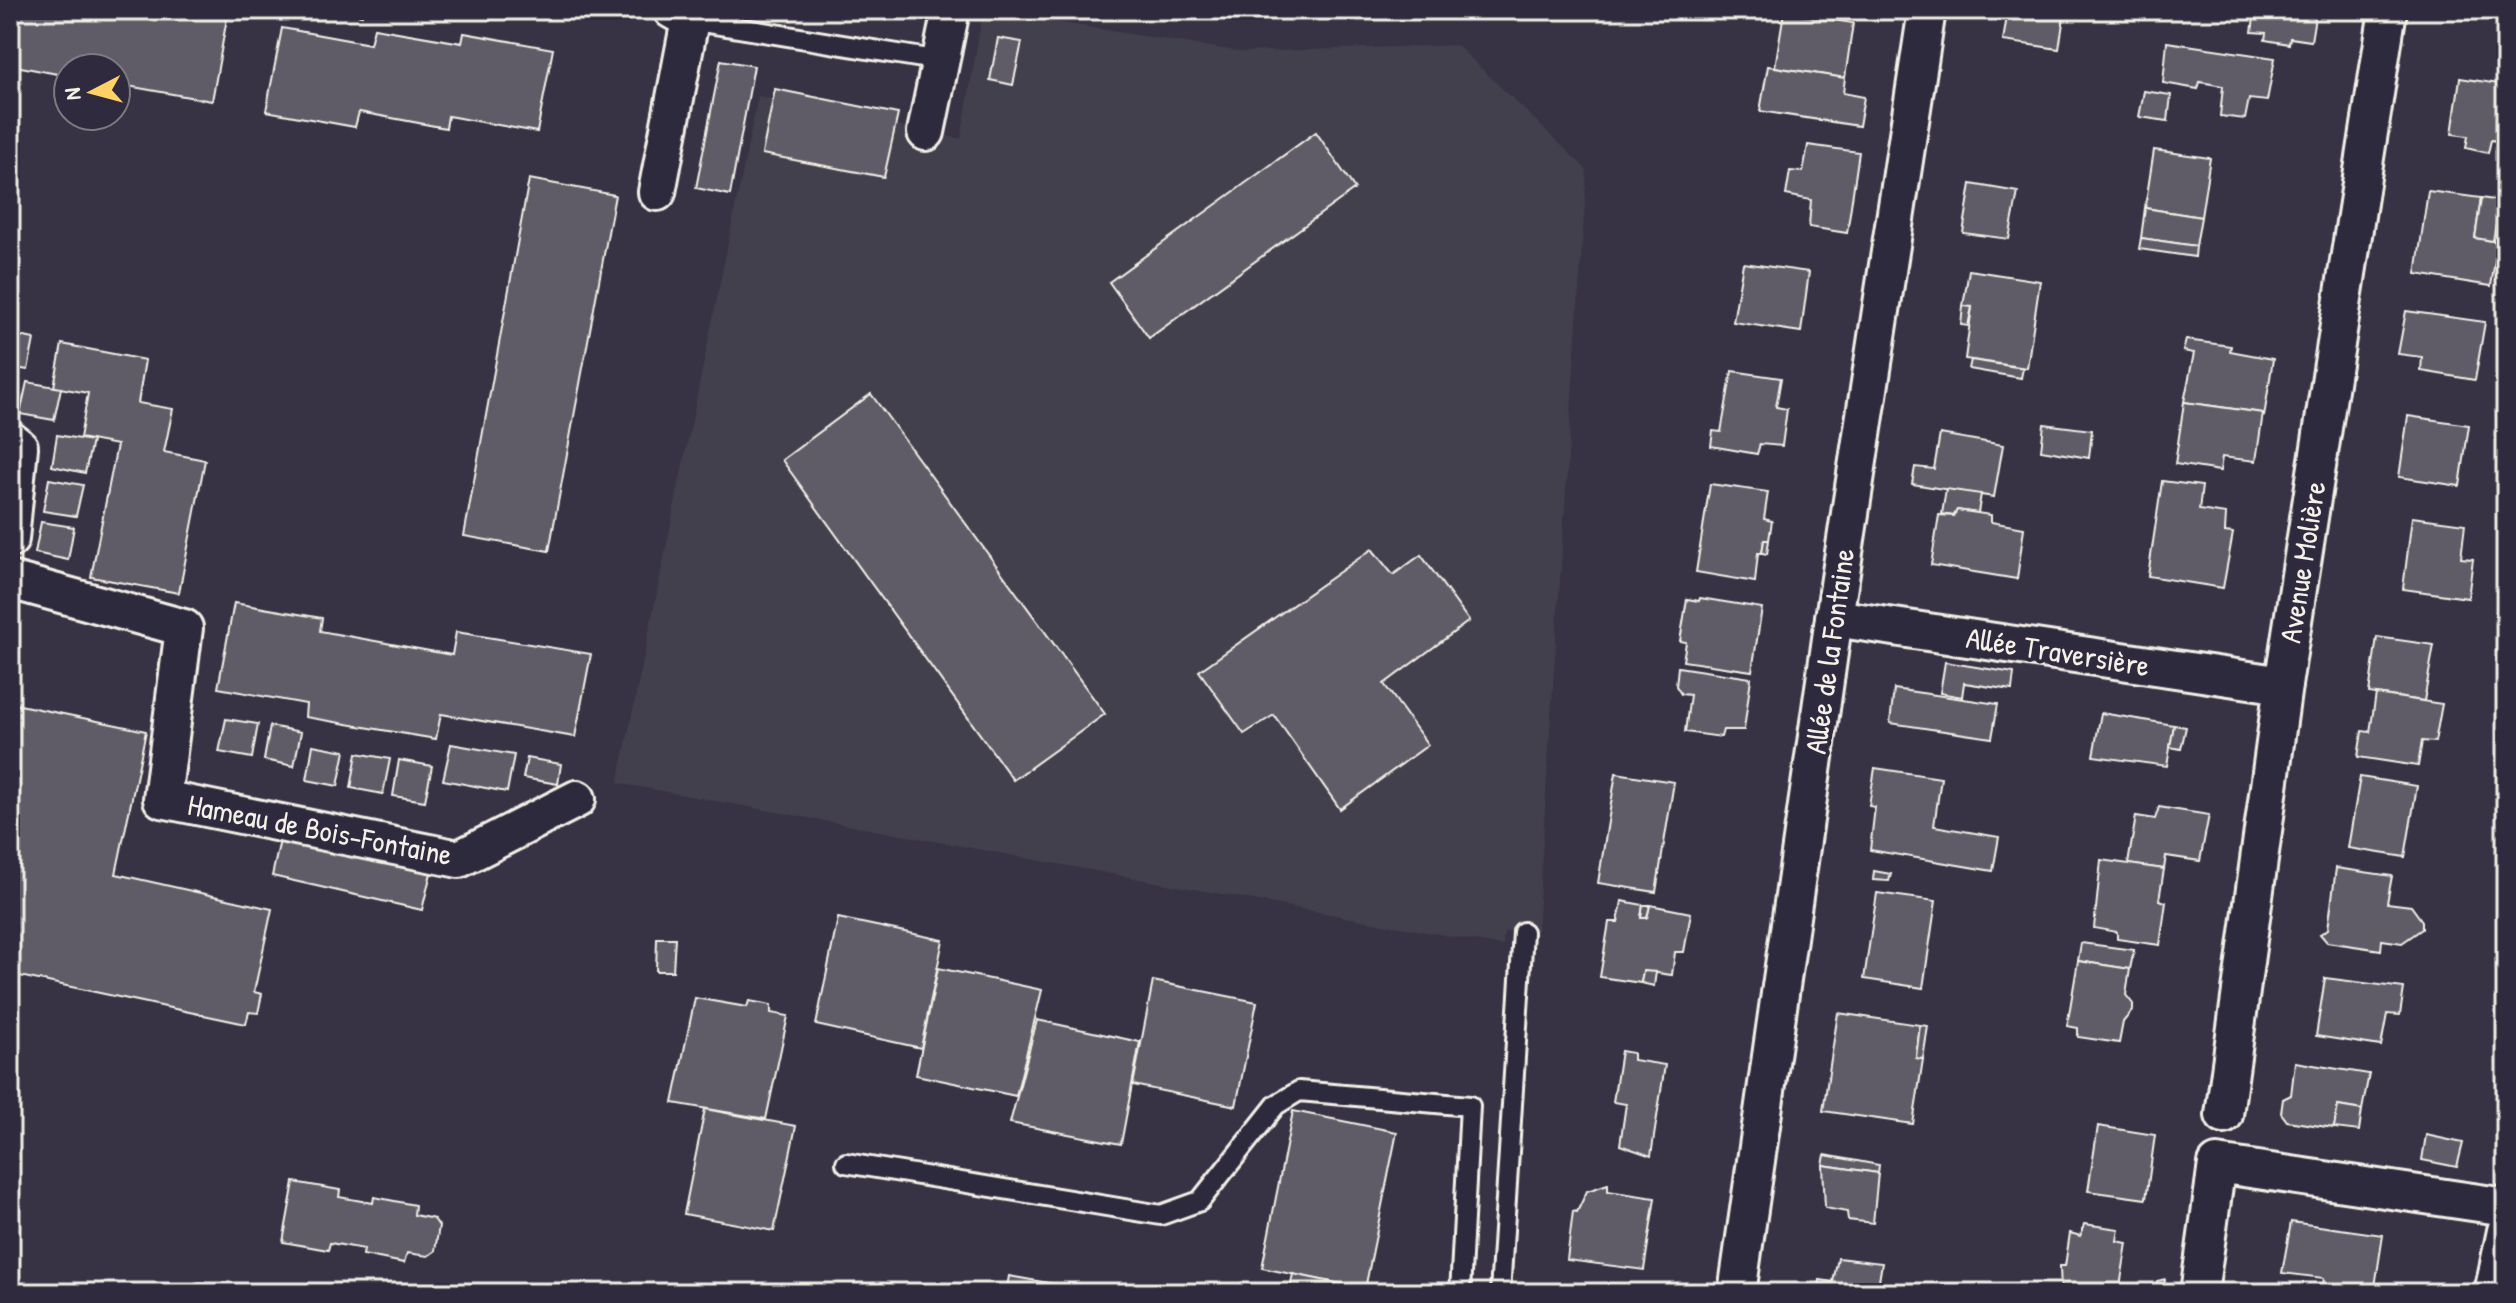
<svg xmlns="http://www.w3.org/2000/svg" width="2516" height="1303" viewBox="0 0 2516 1303" font-family="'Patrick Hand',sans-serif">
<style>
.built{fill:#433f4e}
.building{fill:#5f5c67;stroke:#f4f1e8;stroke-width:2}
.lines{fill:none;stroke-linecap:round;stroke-linejoin:round}
.lane-casing{stroke:#f4f1e8;stroke-width:24}
.street-casing{stroke:#f4f1e8;stroke-width:42}
.lane{stroke:#2f2a3d;stroke-width:18}
.street{stroke:#2f2a3d;stroke-width:36}
.labels{text-anchor:middle;dominant-baseline:central;stroke-width:8;stroke-linejoin:round;paint-order:stroke}
.street-label{font-size:30px;fill:#f4f1e8;stroke:#2f2a3d}
</style>
<rect width="100%" height="100%" fill="#373244"/>
<filter id="ink" filterUnits="userSpaceOnUse"><feTurbulence type="fractalNoise" baseFrequency=".0125" numOctaves="2"/><feDisplacementMap in="SourceGraphic" scale="16" xChannelSelector="R" yChannelSelector="G"/><feConvolveMatrix kernelMatrix="1 2 1 2 8 2 1 2 1" color-interpolation-filters="sRGB"/></filter>
<g filter="url(#ink)">
<!-- built -->
<polygon class="built" points="983,10 1242,52 1457,45 1587,170 1537,931 1504,932 1503,946 618,783 758,96 961,139"/>
<!-- building -->
<g class="building">
<polygon points="10,10 186,10 227,18 212,101 116,84 116,68 68,68 68,76 10,65"/>
<polygon points="334,10 363,10 362,15"/>
<polygon points="513,10 546,10 544,17"/>
<polygon points="2008,10 2065,10 2059,49 2003,41"/>
<polygon points="2255,10 2315,10 2310,15 2315,17 2311,41 2290,38 2289,44 2265,40 2266,33 2252,32"/>
<polygon points="2506,10 2506,17 2463,11 2463,10"/>
<polygon points="1784,12 1853,23 1845,78 1775,67"/>
<polygon points="282,28 370,44 374,28 462,43 464,33 553,49 537,132 448,116 446,128 359,112 355,127 266,111"/>
<polygon points="998,38 1022,42 1013,85 990,80"/>
<polygon points="2167,42 2275,58 2267,101 2249,99 2245,119 2220,116 2223,86 2200,82 2198,89 2163,83"/>
<polygon points="721,60 754,66 730,195 696,188"/>
<polygon points="1768,66 1845,78 1843,93 1864,97 1859,126 1760,111"/>
<polygon points="2460,78 2506,85 2504,142 2491,140 2488,153 2466,148 2468,136 2452,134"/>
<polygon points="775,89 898,114 884,177 762,154"/>
<polygon points="2144,91 2171,95 2168,121 2139,117"/>
<polygon points="1316,132 1355,189 1149,338 1109,282"/>
<polygon points="1808,145 1859,152 1847,233 1809,227 1811,200 1786,195 1790,171 1803,172"/>
<polygon points="2154,150 2210,158 2201,217 2145,208"/>
<polygon points="529,179 615,195 549,551 464,536"/>
<polygon points="1971,184 2018,192 2009,239 1963,233"/>
<polygon points="2428,191 2481,198 2475,238 2498,242 2491,286 2416,274"/>
<polygon points="2481,198 2500,201 2493,241 2475,238"/>
<polygon points="2145,208 2201,217 2196,246 2141,238"/>
<polygon points="2141,238 2196,246 2195,257 2139,249"/>
<polygon points="1743,263 1809,272 1801,332 1733,322"/>
<polygon points="1969,270 2040,281 2027,368 1965,359 1972,307 1963,306"/>
<polygon points="10,289 19,290 12,335 10,334"/>
<polygon points="1963,306 1972,307 1968,326 1961,325"/>
<polygon points="2406,311 2485,322 2475,380 2421,371 2422,357 2398,354"/>
<polygon points="10,334 34,339 28,370 10,367"/>
<polygon points="2186,340 2231,346 2230,351 2273,359 2264,417 2263,413 2184,402 2194,353 2183,351"/>
<polygon points="62,344 145,360 138,403 173,409 164,452 205,460 179,593 91,577 117,445 80,438 88,393 54,387"/>
<polygon points="1971,360 2023,368 2021,378 1969,369"/>
<polygon points="1732,371 1781,378 1776,407 1787,409 1782,446 1760,444 1757,454 1711,446 1713,431 1721,432"/>
<polygon points="27,382 61,388 54,420 20,414"/>
<polygon points="871,394 1105,714 1013,780 782,460"/>
<polygon points="2184,402 2263,413 2256,461 2222,457 2220,471 2175,464"/>
<polygon points="2408,416 2469,425 2460,486 2399,477"/>
<polygon points="2044,424 2092,430 2089,458 2041,450"/>
<polygon points="1940,434 2003,445 1994,497 1912,484 1915,467 1934,469"/>
<polygon points="57,435 92,441 85,473 52,466"/>
<polygon points="49,479 83,485 76,516 43,511"/>
<polygon points="2162,481 2202,486 2199,510 2226,514 2225,532 2233,533 2223,588 2148,576"/>
<polygon points="1710,484 1768,492 1764,519 1772,521 1769,540 1764,540 1762,553 1758,553 1755,582 1696,572"/>
<polygon points="1946,489 1981,494 1978,513 1957,510 1954,516 1942,514"/>
<polygon points="1957,510 1991,515 1991,522 2024,528 2017,579 1931,565 1939,515 1954,516"/>
<polygon points="2412,517 2465,524 2461,558 2473,559 2468,598 2403,589"/>
<polygon points="41,522 74,527 68,560 35,553"/>
<polygon points="1764,540 1769,540 1767,554 1762,553"/>
<polygon points="1372,549 1393,575 1421,555 1469,621 1384,684 1428,745 1340,809 1274,715 1244,734 1199,671"/>
<polygon points="1700,598 1762,608 1752,671 1683,661 1686,642 1680,641 1687,599 1699,601"/>
<polygon points="234,603 322,618 320,631 452,655 456,632 591,654 575,737 441,714 436,739 305,717 306,704 218,688"/>
<polygon points="2377,637 2434,645 2424,701 2369,693"/>
<polygon points="1945,662 2014,673 2012,690 1964,683 1962,697 1940,693"/>
<polygon points="1678,667 1751,678 1744,730 1723,730 1721,737 1685,732 1690,695 1681,694 1676,686"/>
<polygon points="1894,689 1998,704 1992,738 1890,723"/>
<polygon points="2376,694 2442,704 2435,742 2422,741 2418,766 2358,757 2362,731 2370,732"/>
<polygon points="10,703 146,731 116,874 272,909 254,992 262,994 258,1013 249,1012 246,1024 10,974"/>
<polygon points="2101,713 2174,725 2167,766 2093,756"/>
<polygon points="226,719 258,724 252,758 219,752"/>
<polygon points="2174,725 2186,727 2181,749 2170,747"/>
<polygon points="270,726 301,732 294,766 264,760"/>
<polygon points="451,744 514,755 507,792 443,780"/>
<polygon points="313,745 345,751 338,786 307,780"/>
<polygon points="357,753 390,759 383,794 351,788"/>
<polygon points="527,758 561,764 558,784 523,778"/>
<polygon points="399,760 432,766 425,801 393,796"/>
<polygon points="1875,768 1941,778 1934,826 1999,837 1993,871 1870,850 1875,807 1869,806"/>
<polygon points="1616,773 1674,782 1656,892 1598,883"/>
<polygon points="2360,777 2417,786 2405,857 2348,848"/>
<polygon points="2159,807 2209,815 2200,861 2166,856 2164,869 2128,864 2136,816 2155,819"/>
<polygon points="280,840 431,873 422,910 272,876"/>
<polygon points="2101,860 2164,869 2159,900 2166,902 2160,945 2117,939 2117,932 2094,928"/>
<polygon points="2336,868 2392,876 2387,903 2411,906 2422,921 2422,929 2402,943 2382,940 2381,950 2327,942 2320,934 2328,929"/>
<polygon points="1874,871 1891,874 1889,881 1873,880"/>
<polygon points="1877,893 1936,901 1923,988 1864,979"/>
<polygon points="1622,901 1643,905 1641,918 1647,918 1650,905 1691,913 1684,952 1675,952 1672,975 1643,971 1641,983 1600,977 1609,922 1618,922"/>
<polygon points="1643,905 1650,905 1647,918 1641,918"/>
<polygon points="838,918 943,940 921,1048 816,1025"/>
<polygon points="657,938 675,938 673,971 656,971"/>
<polygon points="2081,943 2134,950 2130,969 2078,961"/>
<polygon points="2078,961 2130,969 2126,995 2133,1004 2133,1010 2123,1022 2119,1043 2078,1037 2078,1028 2067,1026"/>
<polygon points="938,968 1042,990 1016,1096 916,1075"/>
<polygon points="1643,971 1656,972 1654,986 1641,983"/>
<polygon points="2325,978 2404,988 2400,1015 2387,1014 2381,1046 2316,1036"/>
<polygon points="1153,981 1257,1002 1236,1106 1133,1085"/>
<polygon points="695,998 747,1007 749,1001 771,1005 771,1013 788,1016 766,1119 673,1103"/>
<polygon points="1838,1013 1920,1025 1916,1058 1923,1059 1913,1124 1823,1111"/>
<polygon points="1037,1020 1140,1042 1121,1144 1010,1123"/>
<polygon points="1920,1025 1928,1026 1923,1059 1916,1058"/>
<polygon points="1621,1051 1633,1053 1633,1060 1665,1065 1651,1156 1620,1145 1626,1104 1613,1102"/>
<polygon points="2295,1062 2369,1074 2362,1110 2338,1106 2334,1128 2287,1121 2281,1113 2283,1099 2291,1095"/>
<polygon points="2338,1106 2362,1110 2359,1131 2334,1128"/>
<polygon points="705,1109 796,1126 774,1231 684,1214"/>
<polygon points="1293,1111 1397,1132 1365,1289 1262,1268"/>
<polygon points="2098,1126 2155,1135 2146,1199 2088,1191"/>
<polygon points="2426,1135 2463,1143 2457,1167 2422,1160"/>
<polygon points="1825,1155 1879,1165 1878,1173 1823,1165"/>
<polygon points="1823,1165 1878,1173 1873,1223 1848,1220 1847,1212 1825,1208"/>
<polygon points="294,1182 340,1190 339,1197 373,1203 374,1197 415,1205 414,1215 434,1219 439,1226 435,1251 428,1256 407,1253 404,1263 363,1255 364,1249 330,1243 328,1250 283,1242"/>
<polygon points="1608,1184 1608,1191 1655,1198 1644,1270 1567,1260 1573,1211 1577,1212 1587,1191"/>
<polygon points="2291,1222 2383,1235 2374,1293 2322,1293 2324,1278 2282,1273"/>
<polygon points="2084,1224 2119,1229 2117,1241 2127,1243 2119,1293 2061,1293 2060,1266 2065,1266 2070,1233 2081,1236"/>
<polygon points="1838,1258 1882,1263 1877,1293 1818,1293 1820,1280 1833,1282"/>
<polygon points="1293,1274 1365,1289 1380,1293 1289,1293"/>
<polygon points="1009,1276 1104,1293 1006,1293"/>
<polygon points="2165,1279 2162,1293 2155,1293 2157,1281"/>
</g>
<g class="lines">
<defs>
<g id="lane">
<polyline points="690,20 941,61"/>
<polyline points="846,1163 1161,1215 1200,1201 1276,1105 1299,1091 1470,1106 1460,1293"/>
<polyline points="1500,1293 1523,932"/>
</g>
<g id="street">
<polyline points="926,132 951,10"/>
<polyline points="657,192 690,20 672,10"/>
<polyline points="10,440 19,447 10,539"/>
<polyline points="10,580 184,628 162,799 459,859 577,799"/>
<polyline points="1834,618 2283,685"/>
<polyline points="2224,1115 2283,685 2388,10"/>
<polyline points="1737,1293 1834,618 1927,10"/>
<polyline points="2199,1293 2217,1164 2506,1207"/>
<polyline points="2493,1293 2506,1231"/>
</g>
</defs>
<!-- lane casing -->
<use href="#lane" class="lane-casing"/>
<!-- street casing -->
<use href="#street" class="street-casing"/>
<!-- lane -->
<use href="#lane" class="lane"/>
<!-- street -->
<use href="#street" class="street"/>
</g>
</g>
<g class="labels">
<!-- street labels -->
<g class="street-label">
<text transform="translate(2302 562) rotate(-81)">Avenue Molière</text>
<text transform="translate(1829 651) rotate(-82)">Allée de la Fontaine</text>
<text transform="translate(2058 651) rotate(9)">Allée Traversière</text>
<text transform="translate(320 829) rotate(11)">Hameau de Bois-Fontaine</text>
</g>
</g>
<!-- margin -->
<rect width="2516" height="1303" fill="none" stroke="#2f2a3d" stroke-width="40"/>
<rect x="20" y="20" width="2476" height="1263" fill="none" stroke="#f4f1e8" stroke-width="3" filter="url(#ink)"/>
<!-- north arrow -->
<g transform="translate(92 92) rotate(264)"><circle r="38" fill="#2f2a3d" stroke="#7e7a81" stroke-width="2"/>
<path d="M0-6L14 30L0 20L-14 30Z" fill="#ffd166"/>
<text y="-12" font-size="22" font-weight="bold" text-anchor="middle" fill="#f4f1e8">N</text>
</g>
</svg>
